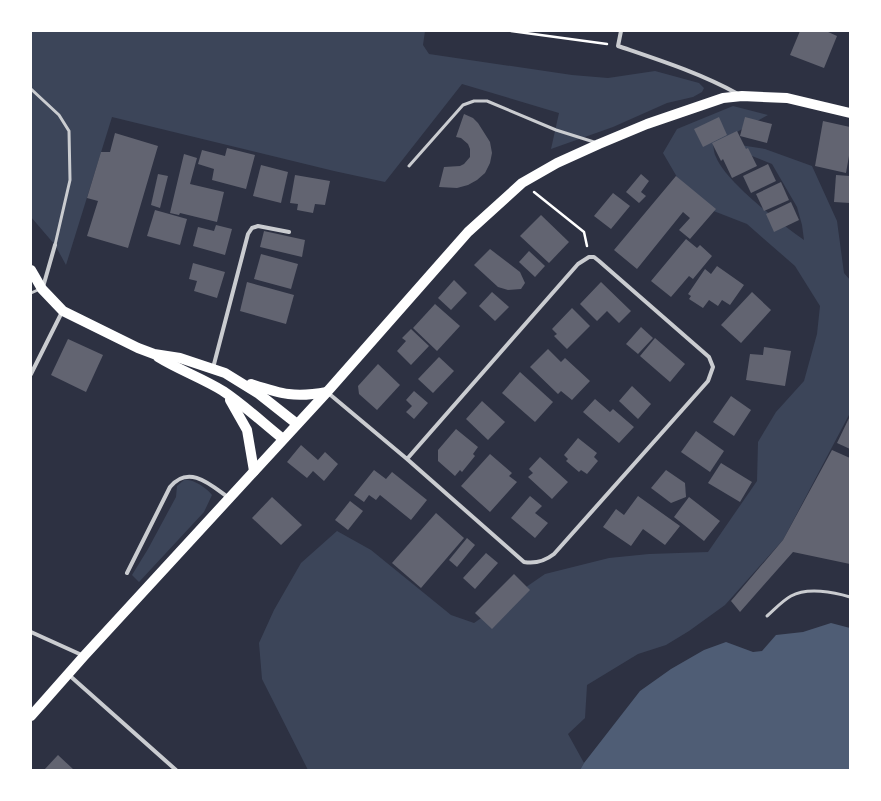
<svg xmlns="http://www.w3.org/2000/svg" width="881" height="801" viewBox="0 0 881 801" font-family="'Asap Condensed',sans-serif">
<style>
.green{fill:#3c4559}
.water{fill:#4f5d75}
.building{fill:#626471}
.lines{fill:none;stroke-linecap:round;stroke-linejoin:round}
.path{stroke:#fff;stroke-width:2.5}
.service{stroke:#caccd0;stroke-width:3}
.minor{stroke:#caccd0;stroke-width:4}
.primary{stroke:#fff;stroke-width:10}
</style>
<rect width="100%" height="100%" fill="#2d3142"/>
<!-- green -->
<g class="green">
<polygon points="31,31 425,31 423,45 429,54 572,75 608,78 655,71 699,83 704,88 702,92 693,97 667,103 613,127 551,149 559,113 462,84 385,182 334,171 112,117 66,265 55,245 31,217"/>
<path d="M733,106L768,115L713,145C714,149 714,154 716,157C727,183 780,223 804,240L802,225L797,207L772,164L742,152L740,145L765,149L812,166L837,221L844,273L850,280V413L783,540L725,605L689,631L666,645L638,654L587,685L585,718L568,734L584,763L580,770H308L262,679L259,643L274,610L301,563L337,531L371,550L451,615L474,623L545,574L609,558L649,554L708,552L757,481L758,442L776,412L804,381L817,334L820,306L795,266L747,224L711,210L677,177L663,153L677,129Z"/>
<path d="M184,480C192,478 207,488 212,495L204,512L139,582L132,575L148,549L176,497L177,486Z"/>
</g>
<!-- water -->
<polygon class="water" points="831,623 850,628 850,770 580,770 584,763 640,691 671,669 704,650 726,642 753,652 762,651 776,635 803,632"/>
<!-- building -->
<g class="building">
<polygon points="800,31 826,31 837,36 824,68 790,55"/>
<polygon points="464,114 473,118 478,123 490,142 492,153 490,163 485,173 477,180 468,185 457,188 439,187 444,167 460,166 464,164 470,157 470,149 468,144 461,138 456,137"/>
<polygon points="719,117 727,135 703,147 694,129"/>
<polygon points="745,117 772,124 767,143 740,136"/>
<polygon points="823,121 850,127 850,150 846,173 815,166"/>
<polygon points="737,131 746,149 737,153 748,148 757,166 732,178 723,159 721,161 712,143"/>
<polygon points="115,133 158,146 128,248 87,236 98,201 87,198 101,152 110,152"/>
<polygon points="227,148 255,155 246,189 212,180 214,169 198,164 202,150 225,156"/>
<polygon points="184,154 197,158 190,184 224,192 217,222 180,213 179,215 170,213"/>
<polygon points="768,164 776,181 751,193 743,176"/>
<polygon points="261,165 288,172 281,203 253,196"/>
<polygon points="158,174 168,176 160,208 151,205"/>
<polygon points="641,174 649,181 641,192 646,196 639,203 626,192"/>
<polygon points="295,175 330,181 325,205 315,204 313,213 297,210 298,204 290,203"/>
<polygon points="836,175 850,176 850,203 834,202"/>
<polygon points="676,176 716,209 690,239 679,230 690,218 683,212 637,269 614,250"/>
<polygon points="781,182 789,200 764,211 756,194"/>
<polygon points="613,193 630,206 611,229 594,216"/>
<polygon points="791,202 799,220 774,232 766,214"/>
<polygon points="155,210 187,219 180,245 147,236"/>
<polygon points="541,215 569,242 549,263 520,236"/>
<polygon points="216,225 232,229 225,255 193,246 198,227 214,231"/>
<polygon points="264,231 305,240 302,257 260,247"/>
<polygon points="686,239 697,248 700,245 712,256 693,279 689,276 671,297 651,281"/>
<polygon points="490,249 520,272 525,283 521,289 508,290 498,287 474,265"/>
<polygon points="529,251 545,266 535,277 519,262"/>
<polygon points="261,254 298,264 291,289 254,279"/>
<polygon points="193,263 225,272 217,298 194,291 197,281 189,279"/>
<polygon points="717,266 744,285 730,305 722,300 718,306 709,300 703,308 689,299 691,296 688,294 705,269 711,274"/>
<polygon points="454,280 467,293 451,310 438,298"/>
<polygon points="247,282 294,295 286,324 240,311"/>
<polygon points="601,282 631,311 619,323 607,311 597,321 580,304"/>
<polygon points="492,292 509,307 495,321 479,306"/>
<polygon points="752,292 771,310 741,343 721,325"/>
<polygon points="435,304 460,326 437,351 413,328"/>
<polygon points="572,308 590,326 567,349 554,336 557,334 552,329"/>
<polygon points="641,327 653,338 638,354 626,344"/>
<polygon points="411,329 429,346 411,365 397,351 406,341 402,338"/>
<polygon points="655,338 685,364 670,382 640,356"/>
<polygon points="68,339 103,355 86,392 51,375"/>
<polygon points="764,347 791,351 785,386 746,380 750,354 763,355"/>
<polygon points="548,349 561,362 565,358 590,381 572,400 561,391 558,394 530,367"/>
<polygon points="439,357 454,371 433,393 418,379"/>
<polygon points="378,364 400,385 377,410 359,394 358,386"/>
<polygon points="520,372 553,402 535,422 502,393"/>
<polygon points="632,386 651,404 638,419 619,401"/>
<polygon points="414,391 428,403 414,419 406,412 412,406 406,400"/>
<polygon points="731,396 751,410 734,436 713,422"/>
<polygon points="595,399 610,412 613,409 634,427 619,443 583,412"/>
<polygon points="482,401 505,422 488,440 466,419"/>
<polygon points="850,416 850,449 837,443"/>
<polygon points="456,429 478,447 473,454 475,456 462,472 460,470 455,476 438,461 438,450"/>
<polygon points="696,431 724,451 710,472 681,452"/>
<polygon points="578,438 597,453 594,457 598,461 587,474 581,470 579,472 566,461 568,459 564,455"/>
<polygon points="301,445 318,460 325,452 338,464 324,481 313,471 307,478 287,462"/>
<polygon points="832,450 850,458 850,564 793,552 740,612 731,601 783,540"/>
<polygon points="490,454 512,473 509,476 517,482 490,512 461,486"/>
<polygon points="540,457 568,482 552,499 528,477 533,473 529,469"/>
<polygon points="721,463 752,482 740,502 708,483"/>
<polygon points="374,470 386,479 392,472 427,500 411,520 380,495 376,500 369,495 364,502 354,495"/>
<polygon points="666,470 685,483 686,497 671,503 651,488"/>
<polygon points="530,496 542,506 535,513 548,523 535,538 511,518"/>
<polygon points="638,496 680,526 665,545 643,529 631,546 603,527 616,509 624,515"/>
<polygon points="272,497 302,525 281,545 252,518"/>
<polygon points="689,497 720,521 704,541 674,517"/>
<polygon points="350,501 363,511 348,530 335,520"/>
<polygon points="436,513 464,538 421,588 392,563"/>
<polygon points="467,538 475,545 457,567 449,560"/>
<polygon points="486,553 498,563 475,589 463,578"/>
<polygon points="514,574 530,590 492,629 475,613"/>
<polygon points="58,755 74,770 44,770"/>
</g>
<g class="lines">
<!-- path -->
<g class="path">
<polyline points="511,31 607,44"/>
<polyline points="534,192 584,232 587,246"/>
</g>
<!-- service -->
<g class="service">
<polyline points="31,89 59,115 69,131 70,180 55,245"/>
<polyline points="409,166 463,105 474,101 487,101 556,130 594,142"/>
<polyline points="31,293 40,289"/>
<path d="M767,616C775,609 782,601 791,596C807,587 834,592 850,597"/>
</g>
<!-- minor -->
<g class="minor">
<path d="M621,31L618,46C659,60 700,73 738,94"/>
<polyline points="43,287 55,245"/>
<polyline points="213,368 248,234 252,228 258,226 289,232"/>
<polyline points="31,374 62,312"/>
<path d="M327,392L407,459L524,562C536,564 545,561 554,554L708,381L713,367L709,357L599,261L594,257H589L578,264L407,459"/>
<path d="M127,573L170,487C189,464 211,485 229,498"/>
<polyline points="31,632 84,656"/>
<polyline points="69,675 176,770"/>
</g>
<!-- primary -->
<g class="primary">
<polyline points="31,270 42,289 63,311 138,348 154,354 180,358 225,373 259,394 297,424"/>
<path d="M158,357C179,370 202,378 223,391C244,405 263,423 283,439"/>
<path d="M251,384C282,394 294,398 327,392"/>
<polyline points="230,400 247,430 254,471"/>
<polyline points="31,716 84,656 327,392 468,232 522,183 557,163 599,144 647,124 723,98 742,96 787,98 850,113"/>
</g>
</g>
<!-- border -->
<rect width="881" height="801" fill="none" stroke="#ffffff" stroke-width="64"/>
</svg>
